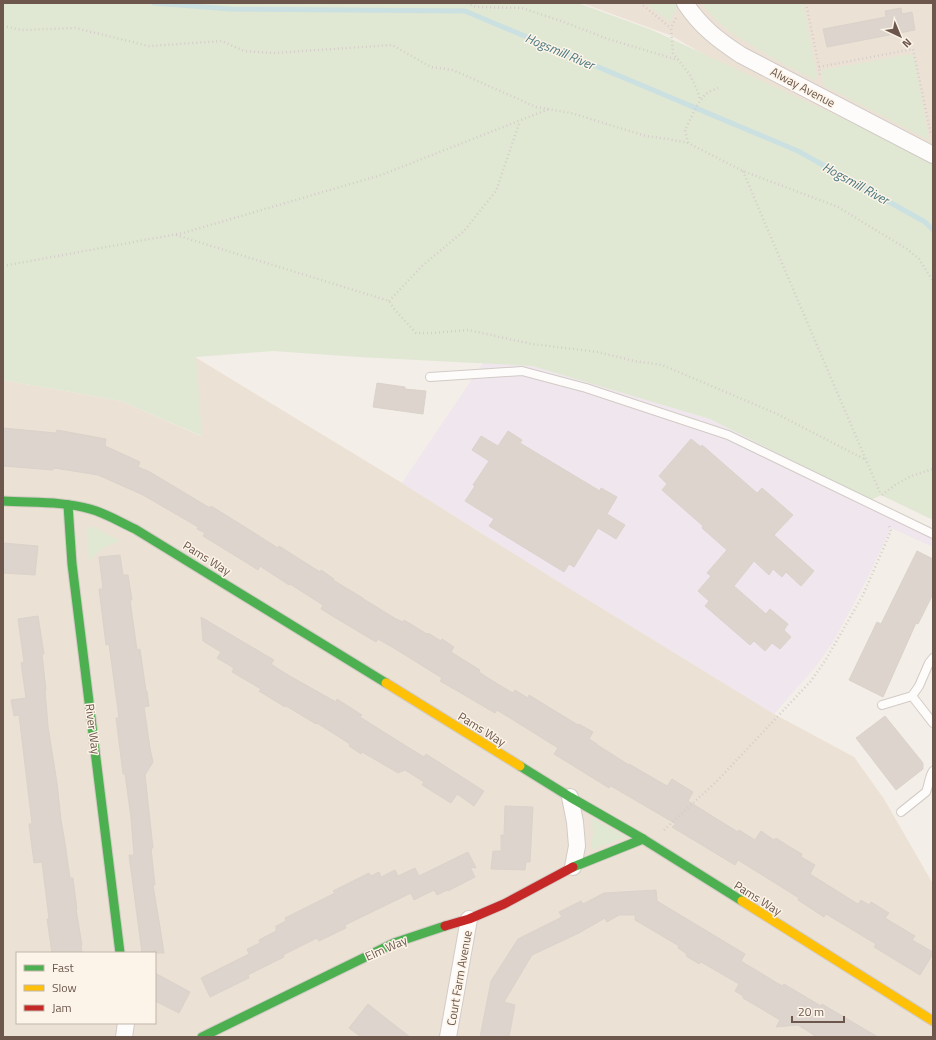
<svg xmlns="http://www.w3.org/2000/svg" width="936" height="1040" viewBox="0 0 936 1040" font-family="'Titillium Web',sans-serif">
<style>
.residential{fill:#ece1d5;fill-rule:evenodd}
.education{fill:#efe6ee}
.green{fill:#e0e8d3}
.lines{fill:none;stroke-linecap:round;stroke-linejoin:round}
.stream{stroke:#cbe0e1;stroke-width:5}
.building{fill:#dcd4cd;stroke:#dbd2ca}
.lane-casing{stroke:#d2cbc6;stroke-width:10}
.street-casing{stroke:#d2cbc6;stroke-width:18}
.fast-casing{stroke:#d2cbc4;stroke-width:11}
.slow-casing{stroke:#d2cbc4;stroke-width:11}
.jam-casing{stroke:#d2cbc4;stroke-width:11}
.path{stroke:#d4cec9;stroke-width:2.5;stroke-dasharray:1 3;stroke-linecap:butt}
.lane{stroke:#fdfcfb;stroke-width:8}
.street{stroke:#fdfcfb;stroke-width:16}
.fast{stroke:#4caf50;stroke-width:9}
.slow{stroke:#ffc107;stroke-width:9}
.jam{stroke:#c62828;stroke-width:9}
.labels{text-anchor:middle;dominant-baseline:central;stroke-width:3;stroke-linejoin:round;paint-order:stroke}
.street-label{font-size:12px;fill:#6d574c;stroke:#fcf4e8}
.water-label{font-size:13px;font-style:italic;fill:#49767e;stroke:#fcf4e8}
</style>
<rect width="100%" height="100%" fill="#f3eee7"/>
<!-- residential -->
<g class="residential">
<polygon points="582,3 933,3 933,188 672,36"/>
<path d="M195,357L402,483L551,577L774,714L854,757L884,799L933,884V1037H3V380L121,401L201,436ZM17,953H155V1023H17Z"/>
</g>
<!-- education -->
<polygon class="education" points="483,363 532,366 710,419 933,530 933,547 891,528 867,579 833,642 817,665 774,714 551,577 402,483"/>
<!-- green -->
<g class="green">
<polygon points="3,3 578,3 652,30 933,160 933,520 881,495 871,500 710,419 532,366 359,357 273,351 196,357 202,436 121,401 3,380"/>
<polygon points="645,3 679,3 670,22"/>
<polygon points="701,3 803,3 817,75 816,81 778,61 733,34 716,20"/>
<polygon points="912,54 914,57 929,140 823,85 822,71 827,69"/>
<polygon points="92,526 120,541 103,548 89,561 86,529"/>
<polygon points="592,818 626,837 591,850 593,833"/>
</g>
<g class="lines">
<!-- stream -->
<polyline class="stream" points="154,3 230,9 465,11 798,151 925,222 933,230"/>
</g>
<!-- building -->
<g class="building">
<polygon points="901,8 902,14 912,12 915,30 827,47 823,29 886,17 885,11"/>
<polygon points="377,383 405,387 405,389 426,391 423,414 373,407"/>
<polygon points="3,428 56,433 57,430 106,439 105,446 140,462 138,467 150,472 210,508 211,506 245,527 278,548 279,546 320,572 321,570 334,579 333,580 363,598 362,598 396,619 403,622 404,620 427,634 428,633 441,641 442,639 454,647 451,652 480,670 479,672 496,683 513,693 515,690 528,698 529,695 578,725 579,724 593,732 589,739 597,744 596,744 629,765 629,764 667,786 672,779 693,792 688,801 738,832 739,830 755,840 761,831 774,840 776,838 790,847 802,854 801,857 815,865 810,874 858,904 861,900 869,905 871,902 889,913 885,918 915,936 912,940 933,952 933,954 920,975 874,947 876,944 826,914 824,917 798,900 799,898 738,860 735,865 672,827 676,824 611,786 609,788 580,770 554,754 558,748 497,710 495,713 454,689 440,681 442,678 397,650 378,639 376,642 334,617 321,609 323,605 290,584 289,585 260,566 258,570 247,563 203,536 205,533 197,529 198,527 143,495 98,475 54,468 53,470 3,466"/>
<polygon points="508,431 522,440 520,443 600,491 601,488 617,497 607,514 625,525 616,539 598,528 574,567 569,564 564,572 489,526 494,519 465,501 475,486 473,485 489,461 472,450 481,436 498,446"/>
<polygon points="691,439 701,447 702,445 757,493 762,488 793,515 774,535 814,571 801,586 786,572 782,577 773,569 769,575 754,561 734,586 766,614 770,609 788,624 784,630 791,637 780,649 772,643 765,651 754,641 750,645 705,606 709,601 698,591 711,576 707,573 727,550 702,528 703,526 662,490 667,484 659,476"/>
<polygon points="3,543 38,546 35,575 3,573"/>
<polygon points="917,551 933,559 933,594 918,624 916,623 883,697 849,680 877,622 881,624"/>
<polygon points="120,555 123,575 128,575 132,600 130,600 137,650 140,649 146,691 147,691 149,706 144,707 150,748 153,762 145,775 153,848 151,848 155,885 153,885 160,927 164,953 142,953 129,855 134,855 131,818 125,774 123,774 116,718 119,718 109,644 106,645 99,589 103,589 99,557"/>
<polygon points="38,616 44,654 42,654 46,690 45,690 48,726 57,783 61,820 65,843 70,878 73,878 75,894 77,909 76,909 82,945 81,946 82,953 52,953 47,919 49,919 42,862 34,863 29,824 32,824 19,715 14,716 11,700 26,698 21,663 24,662 18,619"/>
<polygon points="201,617 274,660 271,664 288,675 336,702 337,699 362,715 360,717 406,746 424,757 426,754 484,791 474,806 457,794 451,803 422,785 424,782 405,770 398,773 362,752 361,754 349,746 350,744 317,723 316,724 286,706 285,707 259,691 261,689 232,672 234,668 217,658 221,652 203,641"/>
<polygon points="885,716 923,763 923,769 896,790 856,738"/>
<polygon points="505,806 533,807 530,862 526,862 525,870 491,869 493,851 501,851 501,835 504,835"/>
<polygon points="468,852 476,868 470,867 475,877 448,891 447,890 437,895 434,890 414,900 411,893 345,925 346,928 319,941 317,938 283,955 284,957 248,975 249,978 210,997 201,978 249,954 247,949 260,943 259,940 276,931 276,926 286,921 285,918 335,893 333,891 369,873 371,876 379,872 381,877 395,870 398,876 415,868 419,876"/>
<polygon points="656,890 657,901 745,954 741,961 782,986 784,984 821,1006 822,1004 878,1037 817,1037 798,1025 776,1027 780,1020 743,998 743,996 735,991 739,984 701,962 699,964 686,956 687,954 678,948 679,946 635,920 635,915 619,915 607,922 605,918 579,933 532,955 504,1002 515,1005 509,1037 480,1037 491,981 518,939 562,917 559,912 581,901 583,904 604,893"/>
<polygon points="155,973 190,992 179,1013 155,1001"/>
<polygon points="368,1004 392,1023 410,1037 361,1037 349,1028"/>
</g>
<g class="lines">
<defs>
<g id="lane">
<polyline points="430,377 522,371 586,388 728,435 933,534"/>
<polyline points="912,696 933,723"/>
<polyline points="882,705 912,696 919,686 929,663 933,658"/>
<path d="M901,812L926,792C929,785 929,777 933,771"/>
</g>
<g id="street">
<path d="M685,3C701,27 718,40 741,55L933,155"/>
<polyline points="570,797 575,822 577,846 573,867"/>
<polyline points="124,1037 126,1023"/>
<polyline points="448,1037 469,919"/>
</g>
<g id="fast">
<path d="M3,501C32,503 62,501 90,509C105,513 120,522 135,529L386,683"/>
<polyline points="68,505 72,564 120,953"/>
<polyline points="520,766 570,797 643,839 742,901"/>
<polyline points="573,867 643,839"/>
<polyline points="202,1037 394,943 445,926"/>
</g>
<g id="slow">
<polyline points="386,683 520,766"/>
<polyline points="742,901 933,1021"/>
</g>
<polyline id="jam" points="445,926 469,919 504,904 573,867"/>
</defs>
<!-- lane casing -->
<use href="#lane" class="lane-casing"/>
<!-- street casing -->
<use href="#street" class="street-casing"/>
<!-- fast casing -->
<use href="#fast" class="fast-casing"/>
<!-- slow casing -->
<use href="#slow" class="slow-casing"/>
<!-- jam casing -->
<use href="#jam" class="jam-casing"/>
<!-- path -->
<g class="path">
<polyline points="467,3 476,7 522,8 561,21 608,39 678,60"/>
<polyline points="640,3 671,28"/>
<polyline points="806,3 819,67 820,77"/>
<polyline points="676,18 671,28 673,53 690,75 698,92 700,100"/>
<polyline points="3,26 22,30 75,28 149,46 222,41 244,51 274,53 392,45 431,67 453,70 536,107 571,113 646,136 668,139 688,143 743,171 838,207 907,249 919,259 933,281"/>
<polyline points="819,67 913,49 931,135"/>
<path d="M688,143L685,130C690,121 697,103 704,96C707,92 713,90 718,88"/>
<polyline points="743,171 764,221 881,495"/>
<polyline points="176,235 389,301 395,310 416,333 432,333 468,330 532,344 598,352 634,361 662,365 775,413 866,460"/>
<polyline points="3,266 183,233 381,175 549,109"/>
<polyline points="389,301 422,266 464,231 496,191 520,121"/>
<polyline points="882,495 895,485 911,476 933,469"/>
<polyline points="664,830 716,782 811,681 825,661 863,595 891,531 889,526"/>
</g>
<!-- lane -->
<use href="#lane" class="lane"/>
<!-- street -->
<use href="#street" class="street"/>
<!-- fast -->
<use href="#fast" class="fast"/>
<!-- slow -->
<use href="#slow" class="slow"/>
<!-- jam -->
<use href="#jam" class="jam"/>
</g>
<g class="labels">
<!-- street labels -->
<g class="street-label">
<text transform="translate(803 87) rotate(28)">Alway Avenue</text>
<text transform="translate(207 558) rotate(32)">Pams Way</text>
<text transform="translate(93 729) rotate(83)">River Way</text>
<text transform="translate(482 729) rotate(32)">Pams Way</text>
<text transform="translate(758 898) rotate(32)">Pams Way</text>
<text transform="translate(386 948) rotate(-24)">Elm Way</text>
<text transform="translate(459 978) rotate(-80)">Court Farm Avenue</text>
</g>
<!-- water labels -->
<g class="water-label">
<text transform="translate(560 51) rotate(23)">Hogsmill River</text>
<text transform="translate(856 183) rotate(29)">Hogsmill River</text>
</g>
</g>
<!-- border -->
<rect width="936" height="1040" fill="none" stroke="#6d574c" stroke-width="8"/>
<!-- legend -->
<rect x="16" y="952" width="140" height="72" fill="#fcf4e8" stroke="#c3b5aa"/>
<rect x="24" y="965" width="20" height="6" fill="#4caf50" stroke="#c3b5aa"/>
<text x="52" y="972" font-size="12" fill="#6d574c">Fast</text>
<rect x="24" y="985" width="20" height="6" fill="#ffc107" stroke="#c3b5aa"/>
<text x="52" y="992" font-size="12" fill="#6d574c">Slow</text>
<rect x="24" y="1005" width="20" height="6" fill="#c62828" stroke="#c3b5aa"/>
<text x="52" y="1012" font-size="12" fill="#6d574c">Jam</text>
<!-- north arrow -->
<g transform="translate(900 36) rotate(136)" stroke="#fcf4e8" stroke-width="3" paint-order="stroke">
<path d="M0-3L7 15L0 10L-7 15Z" fill="#6d574c"/>
<text y="-6" font-size="11" font-weight="bold" text-anchor="middle" fill="#6d574c">N</text>
</g>
<!-- scale -->
<path d="M792 1016v6h52v-6" fill="none" stroke="#6d574c" stroke-width="2"/>
<text x="798" y="1016" font-size="12" fill="#6d574c" stroke="#fcf4e8" stroke-width="3" paint-order="stroke">20 m</text>
</svg>
